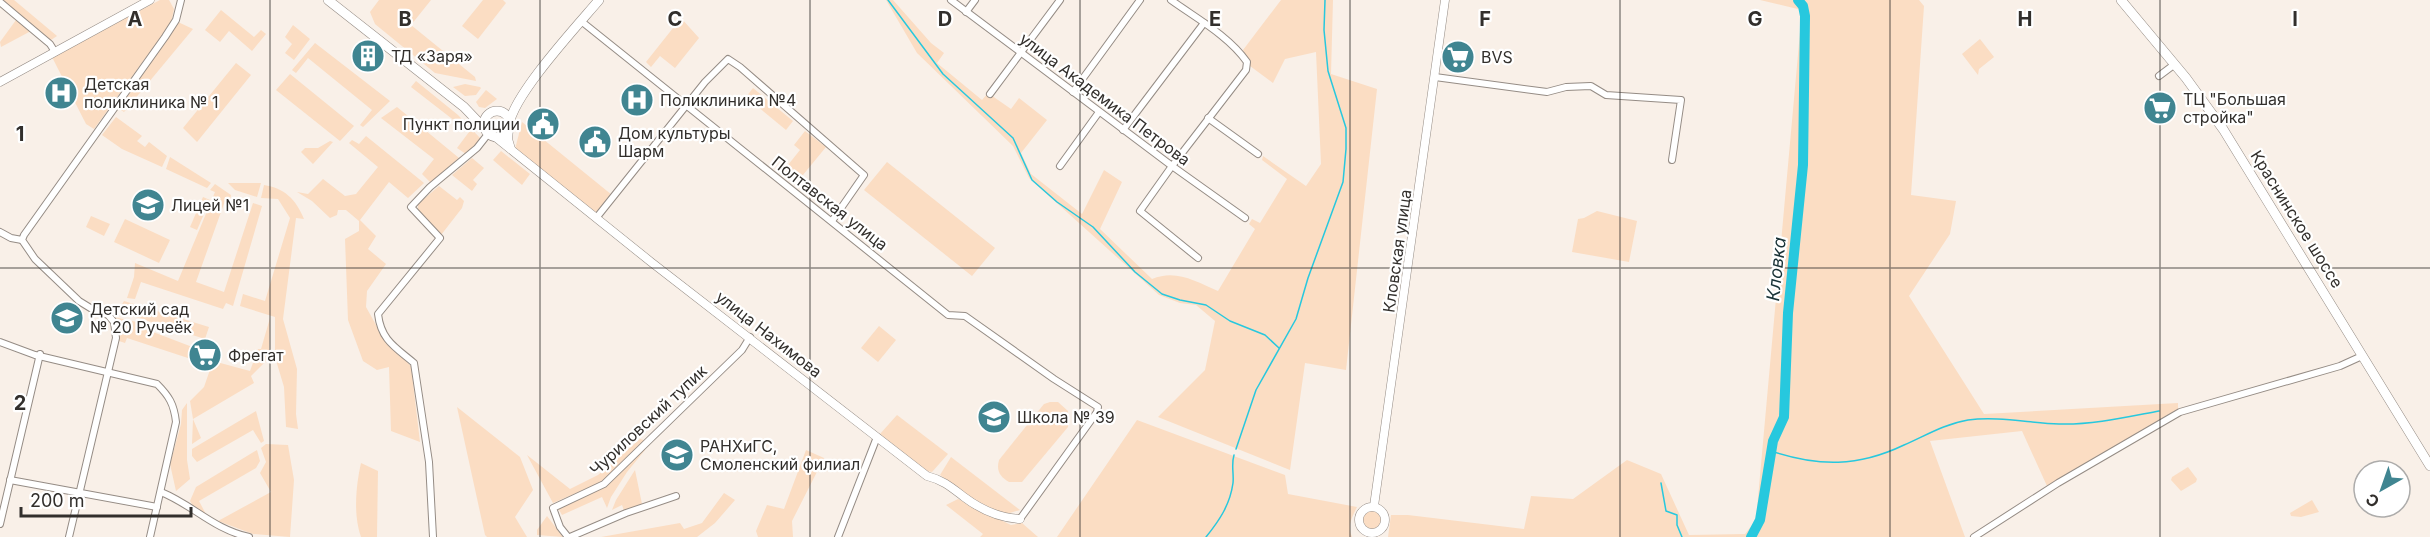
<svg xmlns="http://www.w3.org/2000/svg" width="2430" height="537" viewBox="0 0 2430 537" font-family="Inter,sans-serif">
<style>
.green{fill:#fbddc3}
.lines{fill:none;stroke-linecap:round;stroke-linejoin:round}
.stream{stroke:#27c8de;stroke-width:1.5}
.river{stroke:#27c8de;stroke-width:10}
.minor-casing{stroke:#958c85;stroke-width:8}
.tertiary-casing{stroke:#958c85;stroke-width:9}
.primary-casing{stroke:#958c85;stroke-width:10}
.minor{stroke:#fff;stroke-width:6}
.tertiary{stroke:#fff;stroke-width:8}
.primary{stroke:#fff;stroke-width:9}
.grid{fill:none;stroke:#322f2c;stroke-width:1.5;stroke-opacity:0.55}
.labels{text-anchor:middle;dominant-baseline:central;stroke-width:4.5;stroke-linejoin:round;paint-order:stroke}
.poi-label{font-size:16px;fill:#322f2c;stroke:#fff;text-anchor:start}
.street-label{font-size:16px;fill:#322f2c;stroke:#fff}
.water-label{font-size:18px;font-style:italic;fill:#193236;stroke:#fff}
.grid-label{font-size:20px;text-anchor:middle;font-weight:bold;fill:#322f2c;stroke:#fff;stroke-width:4.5;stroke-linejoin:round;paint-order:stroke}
</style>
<rect width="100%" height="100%" fill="#f9f0e8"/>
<!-- green -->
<g class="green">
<polygon points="2,0 14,0 57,36 51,40"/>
<polygon points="160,0 169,0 174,9 171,23 94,129 86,124 52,57"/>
<polygon points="379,0 431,0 411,25 475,77 476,81 435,73 375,24 370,12"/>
<polygon points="483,0 503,0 506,3 478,39 462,26"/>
<path d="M886,0H893L931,43L944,53L937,63L982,100L988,93L1011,109L1019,98L1047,120L1021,153L1031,174L1082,214L1104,170L1122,182L1100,229L1152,279C1176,269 1195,281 1218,291L1255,229L1249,224L1252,219L1260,223L1287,179L1262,160L1263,156L1306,186L1321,164L1316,52L1285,59L1273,83L1250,66L1243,50L1281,0H1333L1331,74L1377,89L1346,370L1305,363L1290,470L1158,417L1205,370L1215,321L1196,305L1180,303L1159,295L1029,178L1013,146L917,53Z"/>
<polygon points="1760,0 1919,0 1924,6 1911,195 1956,201 1950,234 1909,296 1984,414 2178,403 2178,409 2047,486 2022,431 1930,441 1965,537 1388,537 1391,515 1408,515 1524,529 1531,496 1573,499 1627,460 1661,474 1689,535 1745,534 1756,520 1802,10"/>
<polygon points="221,10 254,37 261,30 266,34 252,51 229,31 220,42 205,30"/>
<polygon points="681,18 699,38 675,68 660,56 651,67 646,62"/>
<polygon points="16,20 31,31 1,47 0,42"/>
<polygon points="178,22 193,29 124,112 117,107"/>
<polygon points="293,25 310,39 294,60 285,53 292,44 285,37"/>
<polygon points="1980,39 1994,57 1979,69 1978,75 1962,54"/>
<polygon points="315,43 390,101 363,127 360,125 372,110 308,58 296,73 292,70"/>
<polygon points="236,63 251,75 197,142 183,128"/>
<polygon points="290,74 354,126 340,141 276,90"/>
<polygon points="416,81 458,115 481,139 466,154 457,148 469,132 411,87"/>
<polygon points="465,84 480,87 481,88 476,95 465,96 453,87"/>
<polygon points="753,88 793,121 786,130 746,97"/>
<polygon points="486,90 497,99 485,108 479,107 476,102"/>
<polygon points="397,107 459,158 431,183 422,174 434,159 381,118"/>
<polygon points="116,117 142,136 137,141 145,147 149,142 167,156 162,167 122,149 102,135"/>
<polygon points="522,122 612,195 601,210 595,212 515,149"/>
<polygon points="805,131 826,147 798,181 784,170 800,150 794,145"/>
<polygon points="366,136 424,183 408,198 389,182 360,220 376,236 368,249 386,264 367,291 366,307 385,341 411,366 420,442 391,431 389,367 377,370 363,361 348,320 345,239 359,231 359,221 346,210 338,210 337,215 330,218 312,201 297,192 308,194 323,179 345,196 356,194 378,167 349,143 352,140 359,144"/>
<polygon points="330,141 333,142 313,164 301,152 305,148 318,148"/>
<polygon points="501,151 530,174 522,185 493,160"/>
<polygon points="170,157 211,183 207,188 166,169"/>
<polygon points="472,158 484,168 473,180 477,184 472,191 452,175"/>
<polygon points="887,162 995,248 972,276 864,190"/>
<polygon points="228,183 261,183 257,197 235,190"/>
<polygon points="215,184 231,195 230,200 226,198 196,282 224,292 253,203 262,206 233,306 226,303 223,309 141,282 135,299 127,298 134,277 135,263 178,281 215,192 210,190"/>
<path d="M264,185C284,188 296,199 304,219L296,218L283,319L297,369L296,414L298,429L286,427L284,387L275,357V317L240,306L243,294L265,301L290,218L278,199L261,198Z"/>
<polygon points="439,186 457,200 460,197 464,201 462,208 441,235 418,211 418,204"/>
<polygon points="203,197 210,200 197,230 190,227"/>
<polygon points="1597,211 1637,221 1629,262 1572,252 1578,219 1584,218"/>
<polygon points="91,216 110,224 104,236 86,227"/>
<polygon points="125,219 170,240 159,263 114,242"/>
<polygon points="124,301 209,327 205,339 126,314 111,314 115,304 121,306"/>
<polygon points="114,317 141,323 140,327 195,348 191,359 127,338 125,343 119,341 119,325"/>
<polygon points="270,318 269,358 251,376 254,383 193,419 201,438 192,444 193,419 190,401 204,387 213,361 250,371 258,349 261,349"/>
<polygon points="879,326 896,340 878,362 861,348"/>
<path d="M1050,402H1058L1068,411V427L1022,482H1009C1000,477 996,471 999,460L1044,404Z"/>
<polygon points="187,403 187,460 190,479 176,491 170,464 181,424 182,410"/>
<polygon points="457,407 520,457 533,490 515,517 527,537 487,537 485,535"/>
<polygon points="256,411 264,441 261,443 253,430 197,462 192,456 192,449"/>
<polygon points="897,415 948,454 932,472 927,471 880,434"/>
<path d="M1137,420L1285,475L1288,494L1357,507C1352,517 1347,526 1352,537H1057Z"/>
<polygon points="640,439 647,441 604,481 553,503 527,455 570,489 598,475"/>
<polygon points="266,444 288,445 294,480 290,537 253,534 218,521 271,492 260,473 266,462 261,448"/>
<polygon points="644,449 645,450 627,472 611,497 607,508 602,497 562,515 558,508 606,485"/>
<polygon points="257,450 260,461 256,468 199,501 209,520 195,509 190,501 196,487"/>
<polygon points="806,450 824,458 792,521 793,537 758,537 756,531 767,505 784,509"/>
<polygon points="951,457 1020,510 1003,515 968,496 940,475"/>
<path d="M361,463L378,471L377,537H361C353,515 356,485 361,463Z"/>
<polygon points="2188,467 2197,479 2196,482 2181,491 2171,480 2172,477"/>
<polygon points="635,470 642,504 625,513 622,505 612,510 616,500"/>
<polygon points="724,493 735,500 715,523 697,537 601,537 680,523 684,529 702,523"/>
<polygon points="958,499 1011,525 1022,523 1038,537 980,537 983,534 946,505"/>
<polygon points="2312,500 2319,512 2301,517 2291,516 2290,513"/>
<circle cx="1373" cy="520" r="11"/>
<polygon points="547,516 563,537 537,535 537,530"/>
</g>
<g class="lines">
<!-- stream -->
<g class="stream">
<polyline points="888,0 943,74 1013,138 1032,180 1057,202 1093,227 1135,272 1162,294 1180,300 1206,305 1230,321 1265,335 1279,348"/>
<polyline points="1236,449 1256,390 1296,319 1308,278 1343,182 1346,149 1346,128 1328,71 1324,30 1325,0"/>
<path d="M1771,451C1819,467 1858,467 1904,445C1925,436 1944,424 1968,420C1998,416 2029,423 2059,424C2093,425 2127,417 2159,411"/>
<polyline points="1661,483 1666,511 1677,515 1677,525 1682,537"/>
<path d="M1206,537C1219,521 1230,505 1233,483C1234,473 1231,465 1234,455"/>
</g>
<!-- river -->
<polyline class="river" points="1751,537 1760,520 1773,441 1784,417 1788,313 1803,165 1805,16 1803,6 1798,0"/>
<defs>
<g id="minor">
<polyline points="951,0 1172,166 1245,218"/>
<path d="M1171,0C1196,18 1229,36 1247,62L1246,70L1172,166L1140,211L1198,258"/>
<polyline points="0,2 50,44 55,52"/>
<polyline points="966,12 975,0"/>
<polyline points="581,21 948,315 965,316 1054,379 1098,407 1097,412 1020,519"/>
<polyline points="2159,76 2175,64"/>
<polyline points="1435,77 1547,92 1566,87 1591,86 1606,95 1681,100 1672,160"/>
<polyline points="1073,92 1140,0"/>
<polyline points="990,94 1060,0"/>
<polyline points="1208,118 1258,154"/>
<polyline points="1123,130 1204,23"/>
<polyline points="1060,166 1099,112"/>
<polyline points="597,217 705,82 728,59 740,67 864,175 832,221"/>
<polyline points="0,232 11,238 22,240"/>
<path d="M0,342L35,355L157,384C169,396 174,404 176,422L150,537"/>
<polyline points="10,480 157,507"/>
<path d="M161,492C193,505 213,529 249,537"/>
<polyline points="0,524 40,354"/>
<polyline points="69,537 116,338 114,322 108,315 92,309 79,301 35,259 22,240 24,235 165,37 176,20 181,0"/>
<path d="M433,537L429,462L414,363C395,347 381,340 378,314L440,238L411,207L430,187L477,148L488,134"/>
<polyline points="568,537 560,527 553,508 604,484 742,350 750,337"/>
<polyline points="570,537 626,513 676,496"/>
<polyline points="838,537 877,437"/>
<polyline points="1974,537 2058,483 2180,412 2340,366 2362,356"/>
</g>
<g id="tertiary">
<polyline points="0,82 150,0"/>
<polyline points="509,129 508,139 511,149"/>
<path d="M494,136L651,262L927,476C943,480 951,487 964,497C980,509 1000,518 1020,519"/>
<polyline points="1374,506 1445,0"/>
<circle cx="1372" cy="520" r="13"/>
</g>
<g id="primary">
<polyline points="328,0 464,107 485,129"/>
<polyline points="2121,0 2186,78 2223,129 2430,466"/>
<circle cx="497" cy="124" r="13"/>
<path d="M509,125C513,95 577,26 599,0"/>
</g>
</defs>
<!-- minor casing -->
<use href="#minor" class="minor-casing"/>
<!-- tertiary casing -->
<use href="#tertiary" class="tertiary-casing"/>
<!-- primary casing -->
<use href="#primary" class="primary-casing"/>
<!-- minor -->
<use href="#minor" class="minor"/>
<!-- tertiary -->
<use href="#tertiary" class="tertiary"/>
<!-- primary -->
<use href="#primary" class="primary"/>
</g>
<!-- grid -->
<path class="grid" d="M270,0V537M540,0V537M810,0V537M1080,0V537M1350,0V537M1620,0V537M1890,0V537M2160,0V537M0,268H2430"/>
<!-- icons -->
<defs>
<symbol id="building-disc" viewBox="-11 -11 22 22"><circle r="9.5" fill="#408591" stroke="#fff"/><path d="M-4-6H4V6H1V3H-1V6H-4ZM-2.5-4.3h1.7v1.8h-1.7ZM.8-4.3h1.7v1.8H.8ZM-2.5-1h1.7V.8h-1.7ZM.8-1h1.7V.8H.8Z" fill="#fff"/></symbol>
<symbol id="supermarket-disc" viewBox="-11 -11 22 22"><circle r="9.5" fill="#408591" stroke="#fff"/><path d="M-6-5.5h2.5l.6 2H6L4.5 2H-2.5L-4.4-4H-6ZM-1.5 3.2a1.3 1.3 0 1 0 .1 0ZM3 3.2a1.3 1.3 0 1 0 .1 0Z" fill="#fff"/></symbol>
<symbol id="hospital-disc" viewBox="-11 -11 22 22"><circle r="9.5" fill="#408591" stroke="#fff"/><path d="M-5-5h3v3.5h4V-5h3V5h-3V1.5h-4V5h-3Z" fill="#fff"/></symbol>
<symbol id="civic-disc" viewBox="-11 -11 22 22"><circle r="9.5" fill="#408591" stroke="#fff"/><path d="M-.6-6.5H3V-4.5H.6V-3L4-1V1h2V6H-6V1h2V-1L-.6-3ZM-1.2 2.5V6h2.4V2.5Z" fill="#fff"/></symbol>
<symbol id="school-disc" viewBox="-11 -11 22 22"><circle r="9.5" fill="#408591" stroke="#fff"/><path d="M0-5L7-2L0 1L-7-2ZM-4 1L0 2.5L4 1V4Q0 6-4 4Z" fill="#fff"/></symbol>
<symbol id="university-disc" viewBox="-11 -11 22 22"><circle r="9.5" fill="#408591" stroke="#fff"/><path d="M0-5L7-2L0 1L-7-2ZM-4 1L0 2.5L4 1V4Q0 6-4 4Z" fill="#fff"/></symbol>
</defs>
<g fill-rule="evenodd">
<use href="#building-disc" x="349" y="37" width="38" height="38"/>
<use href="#supermarket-disc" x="1439" y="38" width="38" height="38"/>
<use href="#hospital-disc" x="42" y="74" width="38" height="38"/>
<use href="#hospital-disc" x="618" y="81" width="38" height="38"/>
<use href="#supermarket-disc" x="2141" y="89" width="38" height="38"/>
<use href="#civic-disc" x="524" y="105" width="38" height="38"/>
<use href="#civic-disc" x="576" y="123" width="38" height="38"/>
<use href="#school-disc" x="129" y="186" width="38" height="38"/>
<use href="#school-disc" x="48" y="299" width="38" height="38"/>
<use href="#supermarket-disc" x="186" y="336" width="38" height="38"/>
<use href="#school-disc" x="975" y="398" width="38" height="38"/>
<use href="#university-disc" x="658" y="436" width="38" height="38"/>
</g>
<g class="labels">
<!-- poi labels -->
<g class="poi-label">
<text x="391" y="56">ТД «Заря»</text>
<text x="1481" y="57">BVS</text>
<text x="84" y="84">Детская<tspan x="84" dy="18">поликлиника № 1</tspan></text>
<text x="2183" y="99">ТЦ "Большая<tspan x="2183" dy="18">стройка"</tspan></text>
<text x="660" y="100">Поликлиника №4</text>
<text x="520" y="124" text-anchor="end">Пункт полиции</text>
<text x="618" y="133">Дом культуры<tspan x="618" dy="18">Шарм</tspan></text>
<text x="171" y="205">Лицей №1</text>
<text x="90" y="309">Детский сад<tspan x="90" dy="18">№ 20 Ручеёк</tspan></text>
<text x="228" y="355">Фрегат</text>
<text x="1017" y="417">Школа № 39</text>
<text x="700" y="446">РАНХиГС,<tspan x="700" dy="18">Смоленский филиал</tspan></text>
</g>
<!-- street labels -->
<g class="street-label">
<text transform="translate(1105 99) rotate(37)">улица Академика Петрова</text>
<text transform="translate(830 203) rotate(38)">Полтавская улица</text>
<text transform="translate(2297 219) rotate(58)">Краснинское шоссе</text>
<text transform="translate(1397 251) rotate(-82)">Кловская улица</text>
<text transform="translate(769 334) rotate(38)">улица Нахимова</text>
<text transform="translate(648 420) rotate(-43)">Чуриловский тупик</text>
</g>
<!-- water labels -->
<g class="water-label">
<text transform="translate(1776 269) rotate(-84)">Кловка</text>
</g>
</g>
<g class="grid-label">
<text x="135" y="26">A</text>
<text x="405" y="26">B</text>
<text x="675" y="26">C</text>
<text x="945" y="26">D</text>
<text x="1215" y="26">E</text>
<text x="1485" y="26">F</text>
<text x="1755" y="26">G</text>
<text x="2025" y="26">H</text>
<text x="2295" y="26">I</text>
<text x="20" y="141">1</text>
<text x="20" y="410">2</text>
</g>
<!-- north arrow -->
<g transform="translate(2382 489) rotate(220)"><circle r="28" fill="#ffffff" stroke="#adacab" stroke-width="1.5"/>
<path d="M0-4.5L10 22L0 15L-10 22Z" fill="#408591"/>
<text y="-9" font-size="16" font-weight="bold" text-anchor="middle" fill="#322f2c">С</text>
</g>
<!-- scale -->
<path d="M21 507v9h170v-9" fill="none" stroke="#322f2c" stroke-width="3"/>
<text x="30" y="507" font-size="18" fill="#322f2c" stroke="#ffffff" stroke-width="4.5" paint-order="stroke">200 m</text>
</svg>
